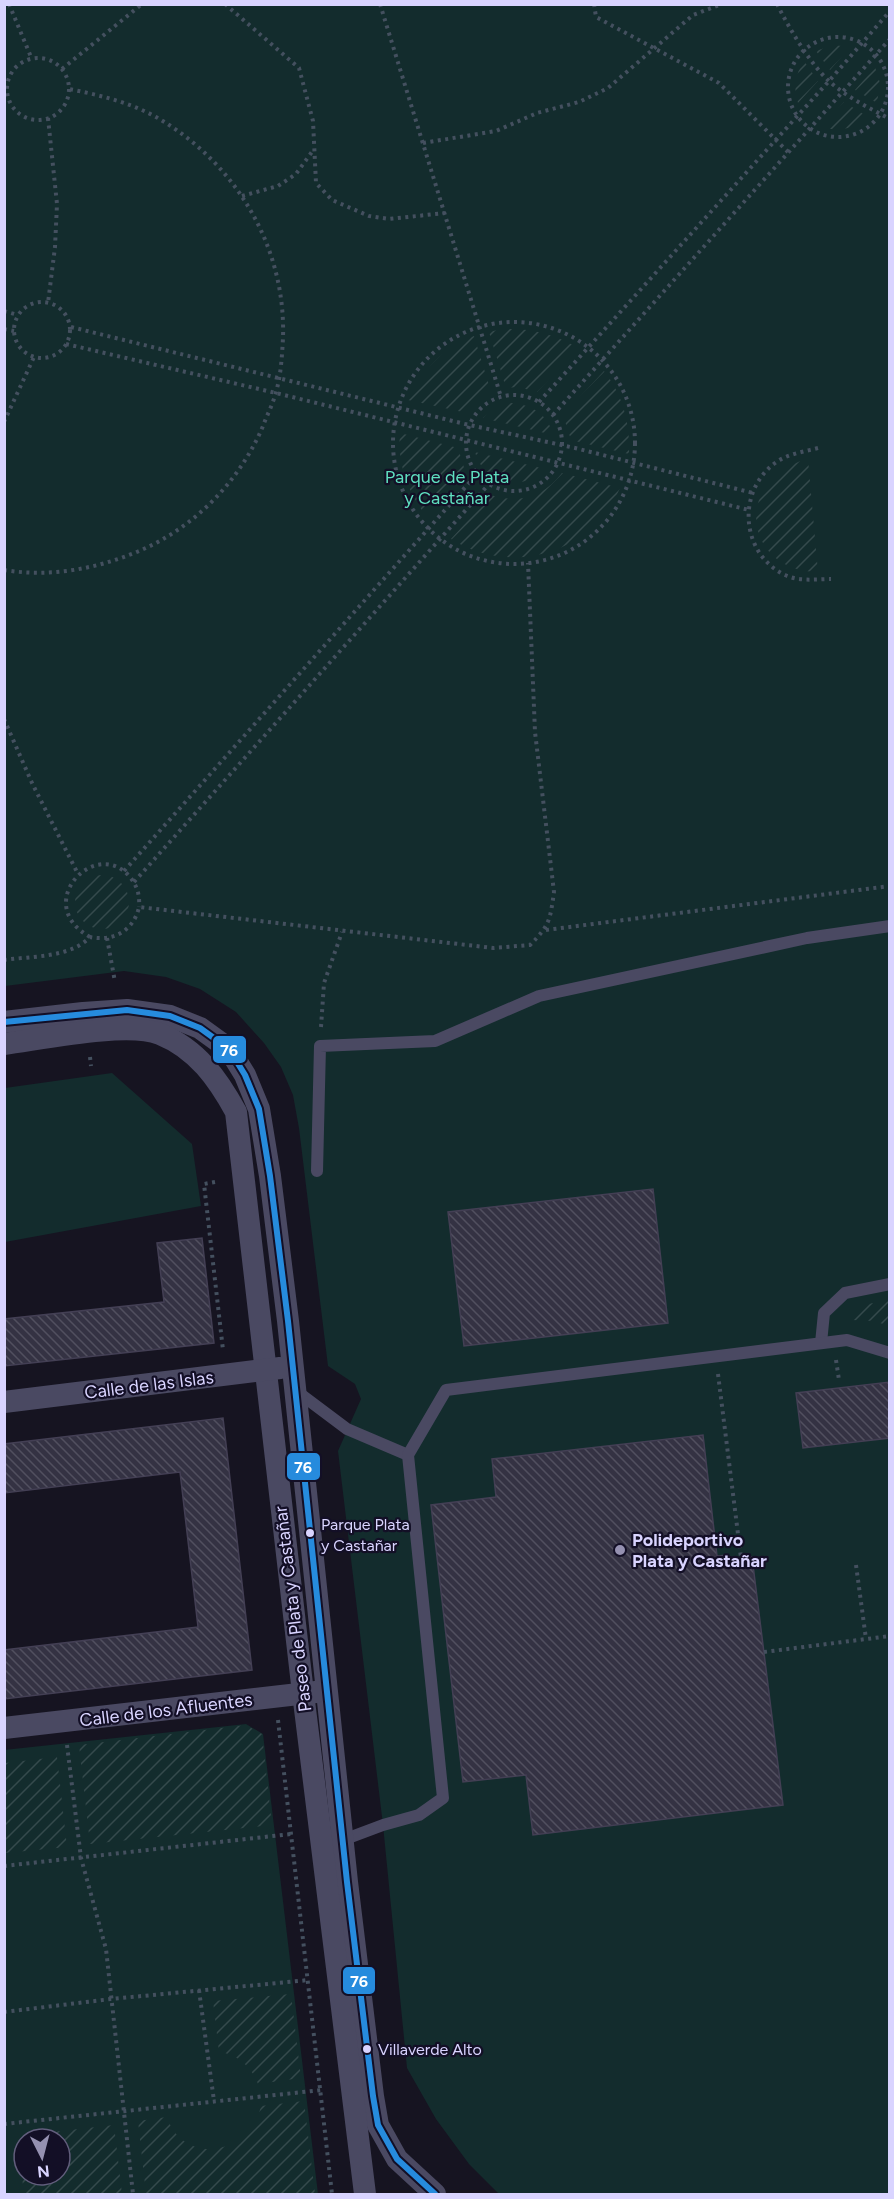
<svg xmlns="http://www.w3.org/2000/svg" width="894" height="2199" viewBox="0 0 894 2199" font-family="Figtree,sans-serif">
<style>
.green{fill:#132c2d;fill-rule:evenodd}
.garden{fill:url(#garden-furrows);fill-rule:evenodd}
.building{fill:url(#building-back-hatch);stroke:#433f54;stroke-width:1.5}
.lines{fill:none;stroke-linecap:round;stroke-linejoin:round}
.path{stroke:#44505f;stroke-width:4;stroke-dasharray:3 4.5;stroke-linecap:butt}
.lane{stroke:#4a4962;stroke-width:12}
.street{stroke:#4a4962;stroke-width:22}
.bus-1-casing{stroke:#130f26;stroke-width:10}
.bus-1{stroke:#268bdd;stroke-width:6}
.bus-dot{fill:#d9d4ff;stroke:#130f26;stroke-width:2}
.poi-dot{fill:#9591b1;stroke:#130f26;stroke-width:2}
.labels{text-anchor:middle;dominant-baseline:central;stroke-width:4.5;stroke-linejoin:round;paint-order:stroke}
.bus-label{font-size:16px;fill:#d9d4ff;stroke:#130f26;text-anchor:start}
.park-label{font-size:18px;fill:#5fe0c0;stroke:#130f26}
.street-label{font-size:18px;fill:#d9d4ff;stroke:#130f26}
.poi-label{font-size:18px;font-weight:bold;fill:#d9d4ff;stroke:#130f26;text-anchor:start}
.line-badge{stroke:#130f26;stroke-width:2}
.badge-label{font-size:16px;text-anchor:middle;font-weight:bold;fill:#fff}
</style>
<defs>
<pattern id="garden-furrows" width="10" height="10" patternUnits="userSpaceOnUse" patternTransform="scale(1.5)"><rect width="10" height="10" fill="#132c2d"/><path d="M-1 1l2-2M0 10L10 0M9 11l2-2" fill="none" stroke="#354a4c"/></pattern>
<pattern id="building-back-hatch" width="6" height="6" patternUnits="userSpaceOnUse" patternTransform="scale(1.5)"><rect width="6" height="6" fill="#343243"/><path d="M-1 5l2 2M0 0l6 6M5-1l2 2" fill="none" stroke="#514f5f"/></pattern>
</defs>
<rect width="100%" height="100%" fill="#161421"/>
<!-- green -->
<g class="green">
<polygon points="5,5 889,5 889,2194 499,2194 469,2164 436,2119 407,2068 383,1825 338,1451 361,1399 355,1384 328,1366 299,1128 293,1095 281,1067 264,1043 236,1012 200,989 166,977 124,971 5,986"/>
<polygon points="112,1073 192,1144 201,1206 5,1242 5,1088"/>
<path d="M246,1724L263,1734L318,2194H5L4,1750ZM24,2139H60V2175H24Z"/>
</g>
<!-- garden -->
<g class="garden">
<polygon points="833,45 850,47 830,70 816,51"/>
<path d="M804,61L818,81L798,103C793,88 795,75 804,61Z"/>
<polygon points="875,67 880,83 877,103 855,90"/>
<path d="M844,102L868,117C855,129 839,132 822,127Z"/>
<path d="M502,329C530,328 553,333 578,348L537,392L518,387L506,388L489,332Z"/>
<path d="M474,336L491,392L481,398L467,413L408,400C423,370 443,348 474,336Z"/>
<path d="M604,371C623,395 630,423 629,454L571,440L563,415Z"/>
<path d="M510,403C531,404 548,414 553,435L483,418L496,407Z"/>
<path d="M400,433L458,448L465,471L426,516C408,492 397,464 400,433Z"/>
<path d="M475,452L545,469C522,493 484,484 475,452Z"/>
<path d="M808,459L818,572C742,571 733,477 808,459Z"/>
<path d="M562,473L620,488C592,554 511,577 451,539L491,495C519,504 544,497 562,473Z"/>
<circle cx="102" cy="902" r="27"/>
<path d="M889,1301V1326L874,1321L852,1320L848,1317C855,1303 876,1303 889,1301Z"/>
<polygon points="246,1725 262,1734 272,1825 90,1844 79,1745"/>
<polygon points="57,1757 67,1847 5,1853 5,1763"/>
<path d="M291,1994L301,2078L258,2084C252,2067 237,2054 219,2052L213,2001Z"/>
<path d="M304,2101L315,2194H146L138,2121L167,2117C183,2166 250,2156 261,2106Z"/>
<path d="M114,2125L122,2194H24L17,2136ZM24,2139H60V2175H24Z"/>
</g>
<!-- building -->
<g class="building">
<polygon points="653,1189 668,1323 464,1346 448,1212"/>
<polygon points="202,1238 214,1343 4,1366 4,1319 164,1302 157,1243"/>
<polygon points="890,1382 890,1438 803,1448 796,1393"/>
<polygon points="223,1418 252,1670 4,1699 4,1650 198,1627 180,1472 4,1493 4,1444"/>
<polygon points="703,1435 717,1556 728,1555 729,1559 752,1557 783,1805 533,1835 526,1775 463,1782 431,1505 496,1497 492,1459"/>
</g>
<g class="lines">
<!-- path -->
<g class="path">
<polyline points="9,4 31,57"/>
<polyline points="225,4 299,68 313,121 316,183 332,200 369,216 389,219 445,213"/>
<polyline points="380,4 501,397"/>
<polyline points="594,4 596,17 719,83 788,152"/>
<path d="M777,4C789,28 810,64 830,82C847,97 869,108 890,119"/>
<circle cx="838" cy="87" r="50"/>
<circle cx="38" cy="89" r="31"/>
<polyline points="62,69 142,4"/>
<polyline points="48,118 57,204 55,247 48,303"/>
<polyline points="423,143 496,131 537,113 579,102 608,88 693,15 722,4"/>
<polyline points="242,196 278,186 296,174 314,149"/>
<circle cx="42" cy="330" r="28"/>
<polyline points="4,311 18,315"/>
<circle cx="514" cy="443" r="121"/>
<polyline points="71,327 465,424 575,448 753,493"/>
<polyline points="4,329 14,331"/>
<polyline points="66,344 276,393 749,510"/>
<circle cx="514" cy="443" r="48"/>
<polyline points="539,402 829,81 890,11"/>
<polyline points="553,415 890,39"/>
<polyline points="4,422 34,357"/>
<path d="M818,448C803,452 787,454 775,463C736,492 741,554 785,575C800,582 815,579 831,579"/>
<path d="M4,570C47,577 90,570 129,555C189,533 238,485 263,426C267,415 273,404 276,392C281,375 282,356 283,338C286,246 235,162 156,117C129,102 99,95 69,89"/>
<polyline points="4,719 32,783 78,874"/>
<polyline points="124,871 477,474"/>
<polyline points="134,882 489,484"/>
<polyline points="546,930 890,886"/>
<path d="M90,937C31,904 95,837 129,876C137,885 140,895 139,907"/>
<polyline points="107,938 115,982"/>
<path d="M4,960C32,956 70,958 90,937C114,942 134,930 139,907L493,948L530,945C550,925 550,920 554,892L535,732L528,563"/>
<polyline points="321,1027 324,983 342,932"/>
<polyline points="90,1057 91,1066"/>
<polyline points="215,1182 204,1184 223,1350"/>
<polyline points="836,1360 839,1380"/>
<polyline points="718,1374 741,1558"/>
<polyline points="856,1565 866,1639"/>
<polyline points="764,1652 890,1636"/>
<polyline points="278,1720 332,2194"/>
<polyline points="67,1745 81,1858 106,1949 133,2194"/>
<polyline points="4,1866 291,1834"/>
<polyline points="199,1990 214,2101"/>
<polyline points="4,2012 111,1999 309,1980"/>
<polyline points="4,2124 322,2090"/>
</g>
<!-- lane -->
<g class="lane">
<polyline points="317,1171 320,1046 435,1041 539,996 807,938 890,926"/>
<polyline points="821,1343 824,1313 845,1293 890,1284"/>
<polyline points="295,1390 347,1429 408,1455"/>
<polyline points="343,1840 383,1825 419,1815 443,1798 408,1455 446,1390 847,1340 890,1353"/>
</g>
<!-- street -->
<g class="street">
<polyline points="4,1022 83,1013 127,1010 170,1016 200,1028 229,1049 245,1075 259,1109 270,1176 288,1321 347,1882 373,2096 378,2125 397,2159 435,2194"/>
<path d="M4,1044C42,1039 127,1021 160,1034C197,1049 218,1079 236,1112L303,1693L365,2194"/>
<polyline points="4,1402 280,1368"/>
<polyline points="4,1728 316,1692"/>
</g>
<defs>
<polyline id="bus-1" points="4,1022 127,1010 170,1016 200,1028 229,1049 245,1075 259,1109 270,1176 288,1321 347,1882 373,2096 378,2125 397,2159 435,2194"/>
</defs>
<!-- bus-1 casing -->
<use href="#bus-1" class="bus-1-casing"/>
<!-- bus-1 -->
<use href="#bus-1" class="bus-1"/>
</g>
<!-- markers -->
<g class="bus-dot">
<circle cx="310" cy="1533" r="5"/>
<circle cx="367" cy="2049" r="5"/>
</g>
<circle class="poi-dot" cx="620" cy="1550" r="6"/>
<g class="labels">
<!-- bus labels -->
<g class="bus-label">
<text x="321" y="1524">Parque Plata<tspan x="321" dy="21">y Castañar</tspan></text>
<text x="378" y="2049">Villaverde Alto</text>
</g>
<!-- park labels -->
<g class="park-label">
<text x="447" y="477">Parque de Plata<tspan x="447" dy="21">y Castañar</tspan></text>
</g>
<!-- street labels -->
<g class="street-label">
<text transform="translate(149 1385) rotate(-7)">Calle de las Islas</text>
<text transform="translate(293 1609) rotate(-97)">Paseo de Plata y Castañar</text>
<text transform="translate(166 1710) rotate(-7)">Calle de los Afluentes</text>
</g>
<!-- poi labels -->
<g class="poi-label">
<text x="632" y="1540">Polideportivo<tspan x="632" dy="21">Plata y Castañar</tspan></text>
</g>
</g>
<g class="line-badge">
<rect x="212" y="1035" width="35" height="29" rx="6" fill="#268bdd"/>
<rect x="286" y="1452" width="35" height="29" rx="6" fill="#268bdd"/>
<rect x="342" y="1966" width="34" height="29" rx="6" fill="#268bdd"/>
</g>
<g class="badge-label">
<text x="229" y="1056">76</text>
<text x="303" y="1473">76</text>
<text x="359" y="1987">76</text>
</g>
<!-- border -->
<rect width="894" height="2199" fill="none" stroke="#d9d4ff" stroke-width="12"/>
<!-- north arrow -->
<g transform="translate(42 2157) rotate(174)"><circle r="28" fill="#130f26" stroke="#625e7d" stroke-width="1.5"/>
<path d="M0-4.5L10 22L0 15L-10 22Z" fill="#9591b1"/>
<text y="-9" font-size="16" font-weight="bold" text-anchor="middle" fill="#d9d4ff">N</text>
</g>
</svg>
